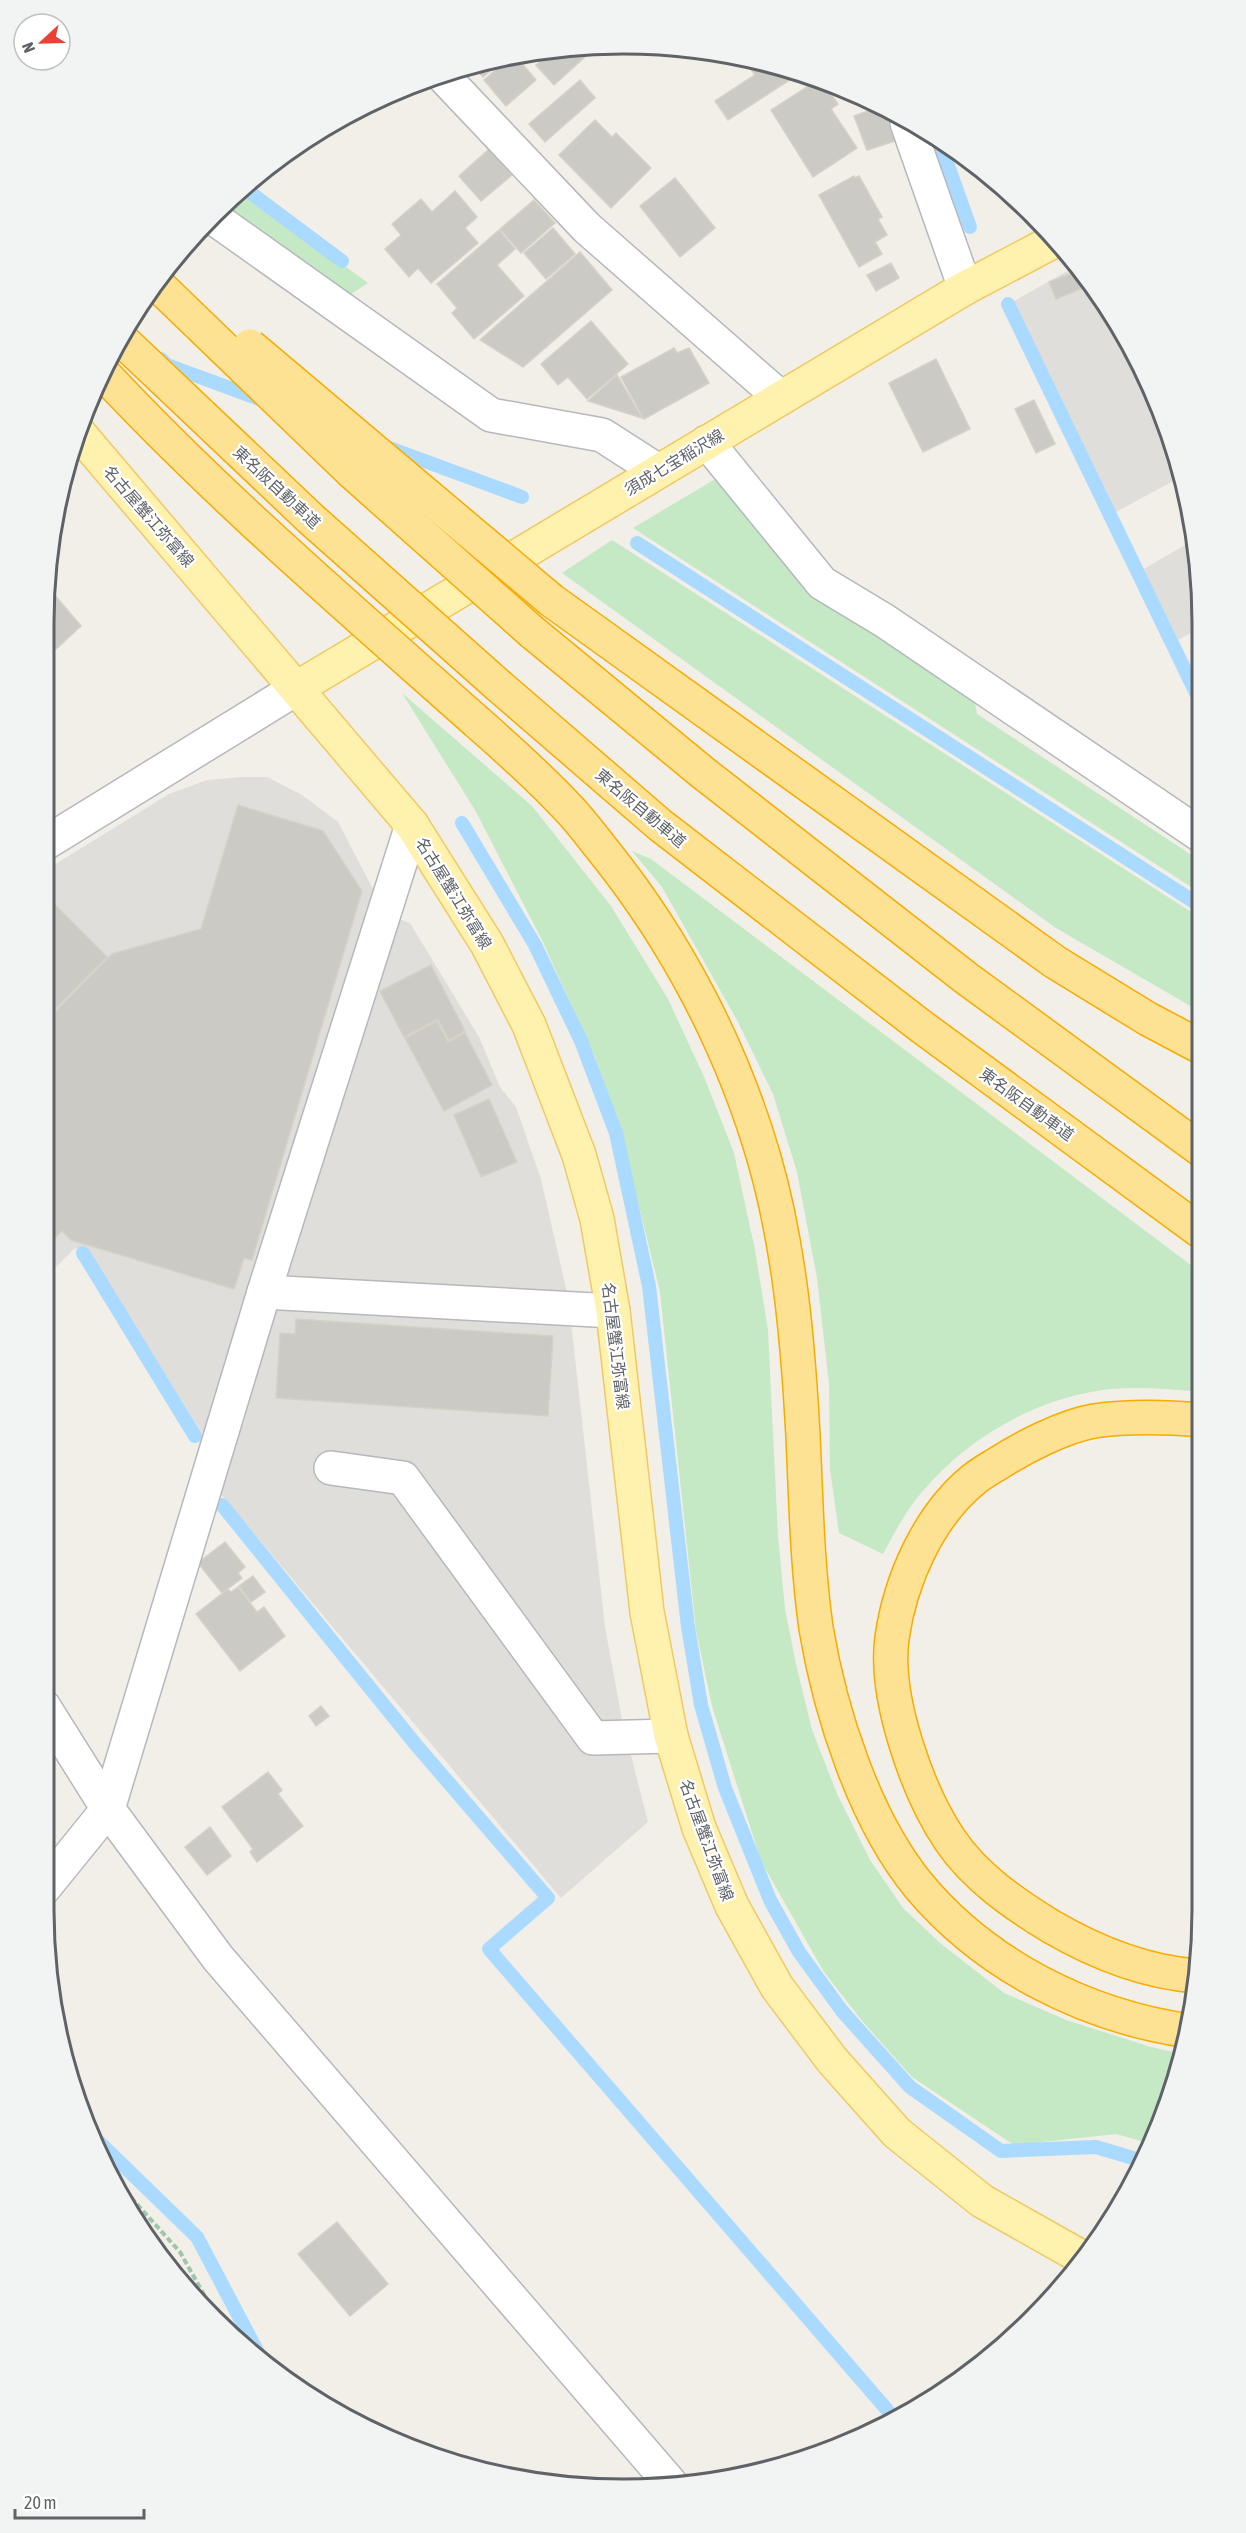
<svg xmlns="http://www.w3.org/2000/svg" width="1246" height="2533" viewBox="0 0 1246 2533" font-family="'Asap Condensed','Noto Sans JP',sans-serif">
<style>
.industrial{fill:#e0deda}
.green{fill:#c5e8c5}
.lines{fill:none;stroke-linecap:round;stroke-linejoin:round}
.stream{stroke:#aadaff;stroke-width:14}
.building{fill:#cccac5;stroke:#d6d1c6;stroke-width:1.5}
.minor-casing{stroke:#b5b8bc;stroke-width:36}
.major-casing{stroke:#f2c960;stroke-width:36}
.highway-casing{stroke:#f9ab00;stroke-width:36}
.path{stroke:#9cc7a9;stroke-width:4;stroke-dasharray:6 3;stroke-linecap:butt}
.minor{stroke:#fff;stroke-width:33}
.major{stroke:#fff2af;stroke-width:33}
.highway{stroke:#fde293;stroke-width:33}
.highway-bridge-casing{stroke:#f9ab00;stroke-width:36;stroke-linecap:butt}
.highway-bridge{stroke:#fde293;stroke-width:33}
.labels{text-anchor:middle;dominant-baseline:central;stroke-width:4.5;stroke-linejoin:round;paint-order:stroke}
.street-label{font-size:16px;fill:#5f6368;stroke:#fff}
.rim{fill:none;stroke:#5f6368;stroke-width:3}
</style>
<rect width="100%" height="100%" fill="#f1efe8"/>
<!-- industrial -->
<g class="industrial">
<polygon points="1078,265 1158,401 1179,478 1116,512 1014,301"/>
<polygon points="1195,539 1197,547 1198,629 1178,640 1144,569"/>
<polygon points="241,777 267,777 302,795 338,822 376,895 204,1436 86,1247 74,1249 45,1278 44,1276 44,871 169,794 207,780"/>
<polygon points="396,918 410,923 479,1037 500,1087 516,1107 541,1179 567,1293 286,1279"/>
<polygon points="276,1309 571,1322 605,1627 622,1720 648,1822 561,1898 220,1493"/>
</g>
<!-- green -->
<g class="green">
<polygon points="241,190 368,283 348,296 220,207"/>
<polygon points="717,478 824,602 974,698 977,714 1199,860 1199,892 633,528"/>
<polygon points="612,540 1199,917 1199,1011 1056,928 562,573"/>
<polygon points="402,693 532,806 611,906 668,999 705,1079 734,1153 755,1250 768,1330 778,1536 785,1609 796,1664 812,1730 838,1796 870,1860 903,1908 940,1943 1004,1993 1066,2020 1151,2047 1182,2054 1158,2132 1152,2144 1116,2134 1014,2145 912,2077 863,2022 824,1972 761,1861 712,1706 696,1630 660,1292 621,1132 595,1057 542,940 475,810"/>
<path d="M632,851L651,859L1200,1272L1201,1392C1165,1389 1126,1385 1091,1392C1026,1404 964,1442 922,1492C906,1510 895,1532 883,1554L839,1533L830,1469L829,1384L817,1278L797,1172L773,1094L737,1020L662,887Z"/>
</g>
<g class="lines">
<!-- stream -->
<g class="stream">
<polyline points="940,143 970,227"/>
<polyline points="244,188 342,261"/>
<polyline points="1008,304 1198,697"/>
<polyline points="161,359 167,365 265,401"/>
<polyline points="384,446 522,497"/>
<polyline points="637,543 1199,905"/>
<polyline points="462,823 535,945 581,1041 616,1133 649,1286 688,1627 701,1705 725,1788 770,1900 799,1952 842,2011 910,2087 1001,2151 1096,2147 1143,2161"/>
<polyline points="83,1253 195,1436"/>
<polyline points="222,1505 417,1746 548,1898 489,1949 895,2419"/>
<polyline points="99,2142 197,2237 263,2362"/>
</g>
</g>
<!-- building -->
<g class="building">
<polygon points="597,46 554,85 536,65 540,62 532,52"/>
<polygon points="514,54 536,80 506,106 484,80"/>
<polygon points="742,56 799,74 728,120 715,101 755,75"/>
<polygon points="498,58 501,61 483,77 473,66"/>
<polygon points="580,80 595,98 545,142 529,124"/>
<polygon points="818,80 822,81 838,104 831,109 857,148 813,177 771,110"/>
<polygon points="879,107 884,110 895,141 867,150 854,116"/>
<polygon points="595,120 612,137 616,133 651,168 611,208 559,155"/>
<polygon points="489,149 512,175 481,201 459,176"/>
<polygon points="854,176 855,178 859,176 882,217 878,219 887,235 875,242 882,254 859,267 819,195"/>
<polygon points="675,178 715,228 680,257 640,206"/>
<polygon points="455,191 477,217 465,228 478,243 431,283 418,268 409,277 385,249 401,235 392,224 421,199 432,212"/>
<polygon points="534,200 555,223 521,253 500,229"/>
<polygon points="553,228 575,254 546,279 524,253"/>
<polygon points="499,230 515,249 497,265 524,296 474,339 452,313 457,308 437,284"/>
<polygon points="580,252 612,290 523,367 480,340"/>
<polygon points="891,263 899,278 876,291 867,275"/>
<polygon points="1080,270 1087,286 1056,299 1049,282"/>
<polygon points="591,321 628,364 587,399 568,377 558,385 541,364"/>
<polygon points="674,348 677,353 689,348 709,383 644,419 621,377"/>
<polygon points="936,359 970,429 923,452 889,383"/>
<polygon points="617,375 642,418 588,401"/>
<polygon points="1034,400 1055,444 1036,453 1015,409"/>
<polygon points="47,586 81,626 44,660 44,623"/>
<polygon points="238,805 323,831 362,891 252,1260 244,1258 234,1289 71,1240 62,1231 44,1249 44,1023 112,954 201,929"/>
<polygon points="55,905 107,957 44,1020 44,912"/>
<polygon points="431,965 465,1031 449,1040 438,1019 404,1037 380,991"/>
<polygon points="437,1021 448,1042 465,1033 492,1085 444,1111 405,1038"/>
<polygon points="489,1099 517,1162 481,1177 454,1115"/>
<polygon points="296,1319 553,1336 548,1416 276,1398 280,1333 295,1334"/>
<polygon points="225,1542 245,1567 238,1573 242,1578 222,1593 198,1563"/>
<polygon points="253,1576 265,1592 251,1602 239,1586"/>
<polygon points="238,1587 257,1612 264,1607 285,1636 240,1671 196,1614 228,1589 231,1592"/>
<polygon points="321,1706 329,1716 316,1726 309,1716"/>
<polygon points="268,1772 282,1790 278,1794 303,1826 257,1862 250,1852 253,1849 222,1807"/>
<polygon points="210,1827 231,1856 207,1875 185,1847"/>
<polygon points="337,2222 388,2284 350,2316 298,2254"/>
</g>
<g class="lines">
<defs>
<g id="minor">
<polyline points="442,75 587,228 781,398"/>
<polyline points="907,123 965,288"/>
<polyline points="211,216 491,415 602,435 658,471"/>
<polyline points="707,442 822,583 885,621 1199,834"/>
<polyline points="44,844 297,688"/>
<polyline points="264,1292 613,1311"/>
<polyline points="331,1468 403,1478 593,1738 671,1736"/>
<polyline points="44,1707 108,1809 218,1958 671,2484"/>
<polyline points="44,1888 108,1809 264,1292 412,825"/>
</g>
<g id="major">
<polyline points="78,432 412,825 487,944 529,1025 579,1155 597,1219 613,1311 647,1612 671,1736 699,1828 732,1906 777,1987 832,2060 897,2133 982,2201 1083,2258"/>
<polyline points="297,688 965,288 1054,241"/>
</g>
<g id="highway">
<polyline points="551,600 1055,962 1148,1019 1199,1046"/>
<polyline points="532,632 702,772 966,978 1200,1149"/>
<polyline points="499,686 660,825 922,1027 1200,1231"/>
<path d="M477,722C509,750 541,779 570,810C583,824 594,839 606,854C677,943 732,1048 764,1158C790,1248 798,1343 803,1436C806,1500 807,1564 816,1628C830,1712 864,1819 919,1886C986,1966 1086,2016 1189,2031"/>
<path d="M1196,1976C1146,1972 1095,1952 1052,1927C1014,1904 975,1877 950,1840C917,1791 884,1697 892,1638C900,1581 928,1517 973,1480C980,1474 989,1469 997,1464C1022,1448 1064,1426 1094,1421C1129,1416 1166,1417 1201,1420"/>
</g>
</defs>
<!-- minor casing -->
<use href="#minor" class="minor-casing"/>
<!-- major casing -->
<use href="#major" class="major-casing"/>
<!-- highway casing -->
<use href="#highway" class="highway-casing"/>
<!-- path -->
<polyline class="path" points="125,2191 180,2252 221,2325"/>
<!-- minor -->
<use href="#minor" class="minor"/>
<!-- major -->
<use href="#major" class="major"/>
<!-- highway -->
<use href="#highway" class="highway"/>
<defs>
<g id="highway-bridge">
<polyline points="156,283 353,473 532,632"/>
<polyline points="121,339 311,519 499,686"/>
<polyline points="250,346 551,600"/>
<path d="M103,373C219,497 350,609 477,722"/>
</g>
</defs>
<!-- highway-bridge casing -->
<use href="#highway-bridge" class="highway-bridge-casing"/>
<!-- highway-bridge -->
<use href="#highway-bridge" class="highway-bridge"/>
</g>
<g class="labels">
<!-- street labels -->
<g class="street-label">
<text transform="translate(674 462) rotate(-31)">須成七宝稲沢線</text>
<text transform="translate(277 487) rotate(43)">東名阪自動車道</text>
<text transform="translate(149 516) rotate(49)">名古屋蟹江弥富線</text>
<text transform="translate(641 808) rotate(40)">東名阪自動車道</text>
<text transform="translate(454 893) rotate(58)">名古屋蟹江弥富線</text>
<text transform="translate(1027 1104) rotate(36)">東名阪自動車道</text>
<text transform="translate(616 1346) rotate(83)">名古屋蟹江弥富線</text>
<text transform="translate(707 1840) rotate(70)">名古屋蟹江弥富線</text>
</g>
</g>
<!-- crop -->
<path d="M0 0H1246V2533H0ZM623 54H623A569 569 0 0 1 1192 623V1910A569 569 0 0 1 623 2479H623A569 569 0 0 1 54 1910V623A569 569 0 0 1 623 54Z" fill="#f2f3f3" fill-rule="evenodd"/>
<path class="rim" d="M623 54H623A569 569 0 0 1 1192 623V1910A569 569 0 0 1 623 2479H623A569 569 0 0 1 54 1910V623A569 569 0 0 1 623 54Z"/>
<!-- north arrow -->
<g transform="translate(42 42) rotate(248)"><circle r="28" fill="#ffffff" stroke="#bfc1c3" stroke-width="1.5"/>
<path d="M0-4.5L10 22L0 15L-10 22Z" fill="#ea4335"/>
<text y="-9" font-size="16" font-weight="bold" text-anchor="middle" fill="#5f6368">N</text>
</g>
<!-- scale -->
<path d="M15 2509v9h129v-9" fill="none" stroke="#5f6368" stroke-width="3"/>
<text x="24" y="2509" font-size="18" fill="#5f6368" stroke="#ffffff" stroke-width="4.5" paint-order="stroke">20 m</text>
</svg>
